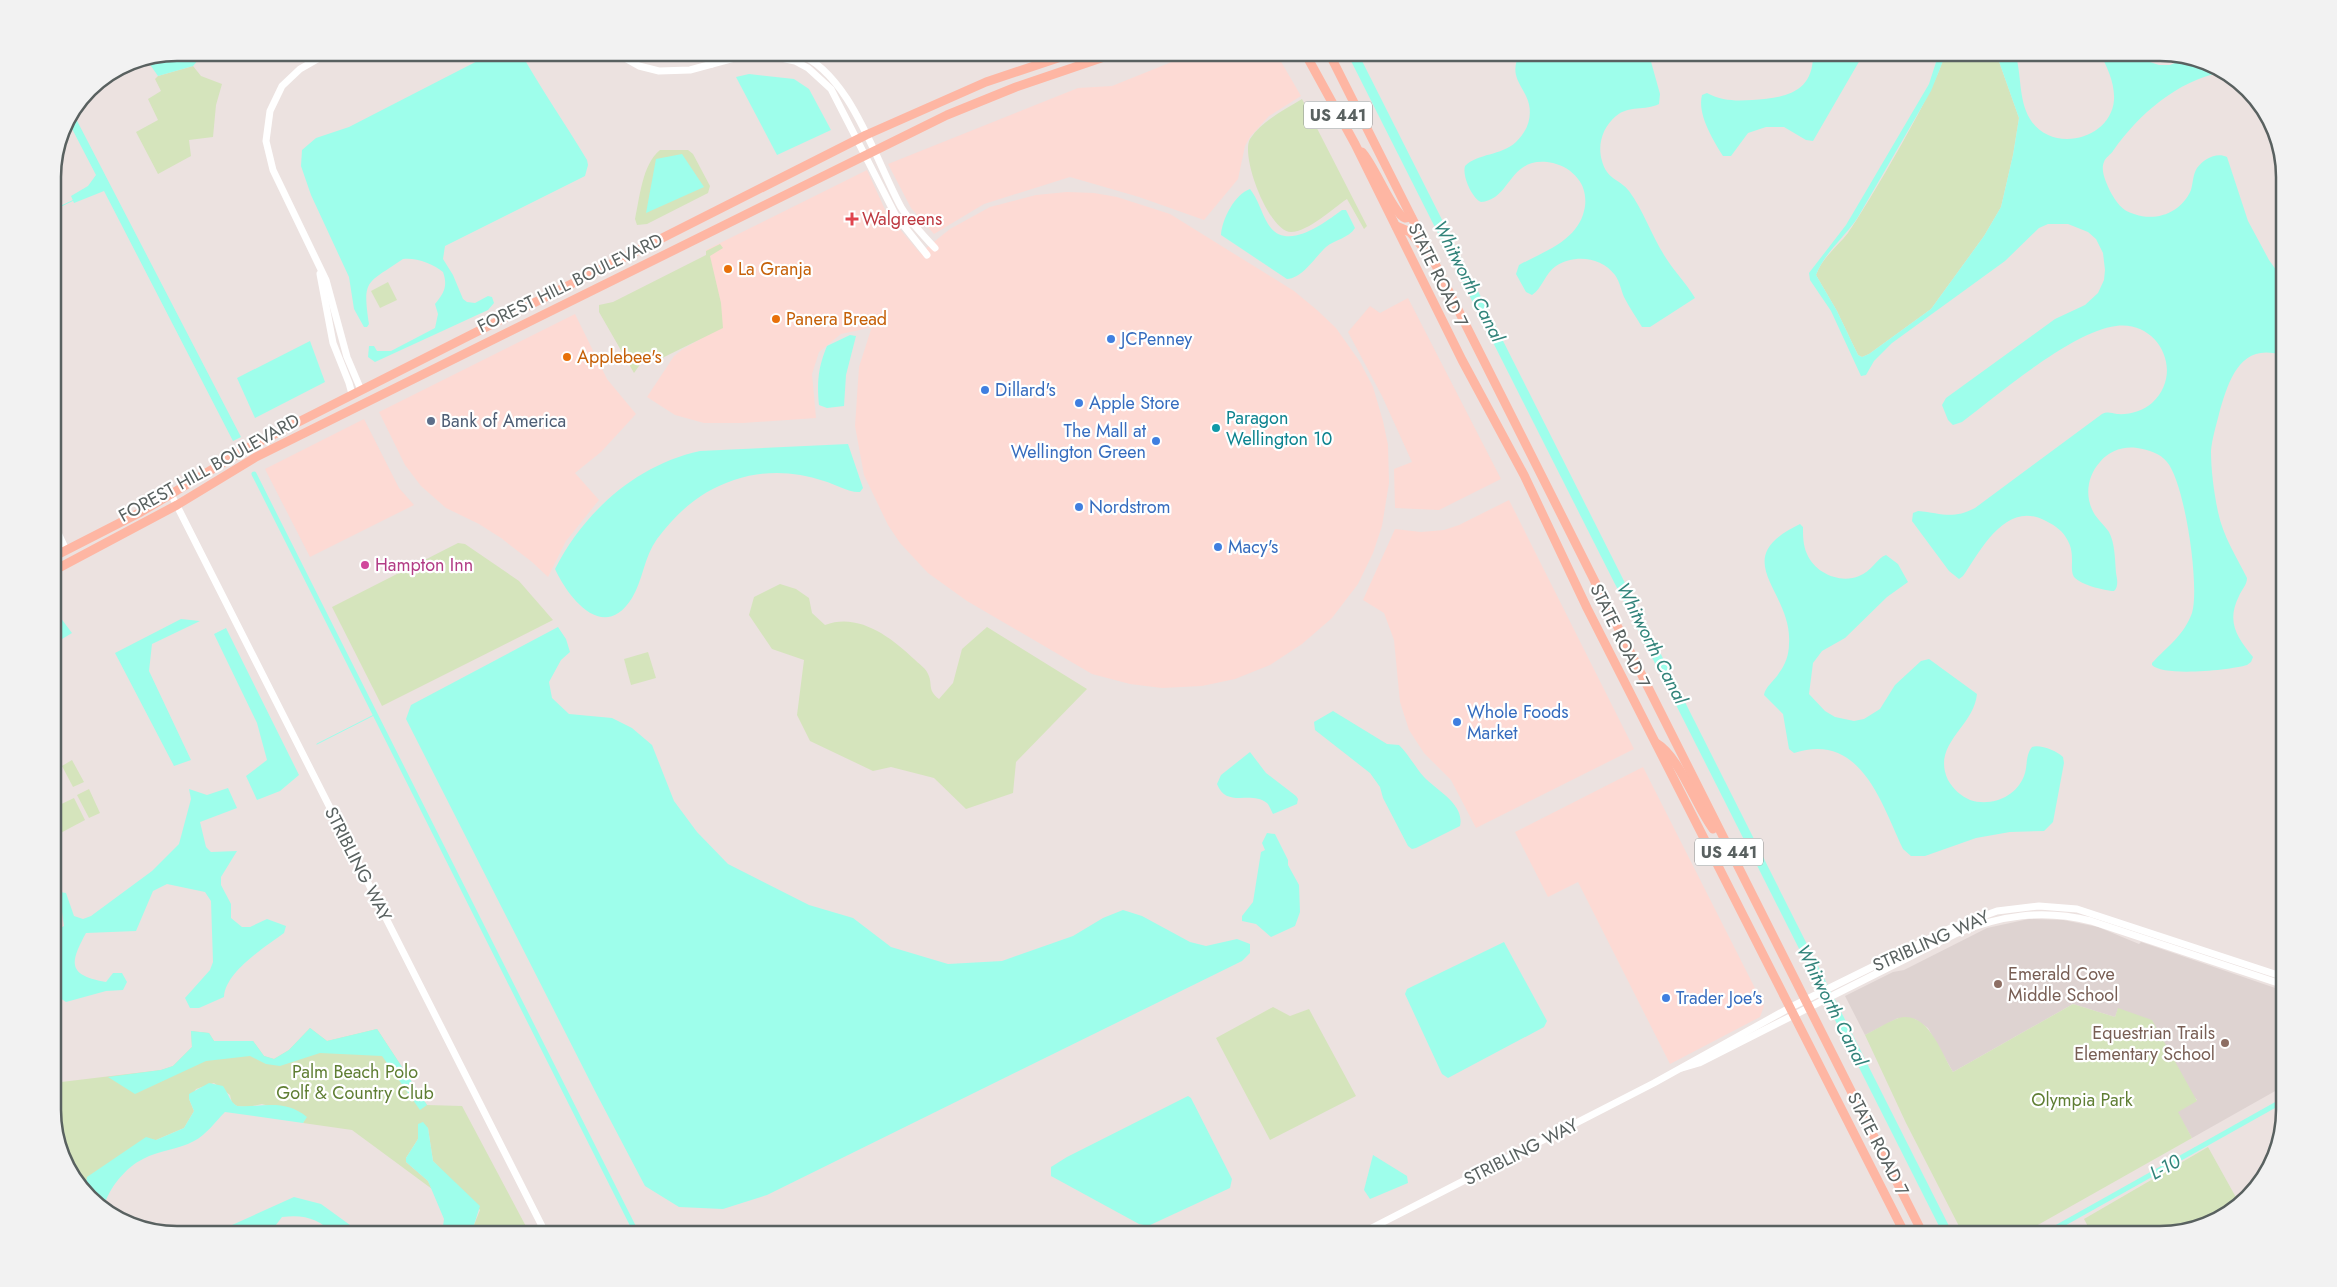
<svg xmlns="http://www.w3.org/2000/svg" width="2337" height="1287" viewBox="0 0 2337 1287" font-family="Jost,sans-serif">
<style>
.commercial{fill:#fddad4}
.education{fill:#ded3d1}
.green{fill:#d5e4bc}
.water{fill:#9efeeb}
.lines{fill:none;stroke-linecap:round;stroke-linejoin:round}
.stream{stroke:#9efeeb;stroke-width:1}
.canal{stroke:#9efeeb;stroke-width:5}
.minor{stroke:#fff;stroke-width:7}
.major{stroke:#feb6a3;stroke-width:9}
.health-dot{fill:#e0444e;stroke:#fff;stroke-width:2}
.food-dot{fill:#e8710a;stroke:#fff;stroke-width:2}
.shop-dot{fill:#3f7fe0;stroke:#fff;stroke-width:2}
.service-dot{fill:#5c6f8a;stroke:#fff;stroke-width:2}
.culture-dot{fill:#0f9aa8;stroke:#fff;stroke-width:2}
.hotel-dot{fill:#d1479c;stroke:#fff;stroke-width:2}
.education-dot{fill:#8d6e63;stroke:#fff;stroke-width:2}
.labels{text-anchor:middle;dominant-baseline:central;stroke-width:4.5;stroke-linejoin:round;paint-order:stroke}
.shield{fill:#fff;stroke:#8b9090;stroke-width:1}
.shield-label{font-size:16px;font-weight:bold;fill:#596160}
.health-label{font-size:18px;fill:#be3a42;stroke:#fff;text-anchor:start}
.food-label{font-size:18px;fill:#c56008;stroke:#fff;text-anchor:start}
.street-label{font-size:18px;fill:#596160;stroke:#fff}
.shop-label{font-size:18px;fill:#366cbe;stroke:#fff;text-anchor:start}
.culture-label{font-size:18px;fill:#0d838f;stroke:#fff;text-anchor:start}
.service-label{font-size:18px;fill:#4e5e75;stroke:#fff;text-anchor:start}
.hotel-label{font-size:18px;fill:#b23c85;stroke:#fff;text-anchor:start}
.education-label{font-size:18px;fill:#785e54;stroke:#fff;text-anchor:start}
.park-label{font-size:18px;fill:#5f7e33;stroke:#fff}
.water-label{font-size:19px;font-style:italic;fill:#31837a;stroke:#fff}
.rim{fill:none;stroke:#596160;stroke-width:2.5}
</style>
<rect width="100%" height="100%" fill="#ece2e0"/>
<!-- commercial -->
<g class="commercial">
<polygon points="1194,53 1276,53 1301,96 1269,116 1250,137 1245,146 1238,179 1204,220 1139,197 1070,177 984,204 934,234 911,208 888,164 1078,88 1112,86"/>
<polygon points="867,170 887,214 920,253 950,229 990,207 1036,195 1067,192 1094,193 1117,197 1170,214 1294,291 1317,310 1336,328 1360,362 1373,387 1383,421 1388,445 1389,483 1382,526 1373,553 1358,584 1332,618 1302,644 1270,665 1235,679 1202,686 1162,688 1130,684 1092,674 967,601 928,573 900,543 888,525 864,475 855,426 859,367 875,317 869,328 841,334 819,352 812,374 816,418 743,423 704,423 675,415 647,397 674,356 683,349 721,327 720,302 706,250"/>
<polygon points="1408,298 1501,479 1439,510 1395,508 1394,469 1412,462 1382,396 1348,332 1370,306 1380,313"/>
<polygon points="575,314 607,379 636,414 601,452 575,473 599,500 566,541 548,577 532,562 501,538 479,524 446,508 421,486 405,465 379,412"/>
<polygon points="364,419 399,488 414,505 310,557 265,469"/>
<polygon points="1509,500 1634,749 1476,828 1451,780 1424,753 1409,730 1400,702 1394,640 1384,613 1363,600 1395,529 1421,532 1444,530 1459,525"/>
<polygon points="1643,767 1764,1006 1760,1017 1670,1064 1578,882 1548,897 1515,832"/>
</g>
<!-- education -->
<polygon class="education" points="2029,919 2063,920 2098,927 2139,944 2141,942 2284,991 2284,1067 2277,1090 2192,1138 2177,1112 2197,1100 2118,1009 2115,1017 2073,1004 1953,1072 1928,1028 1915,1019 1898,1018 1865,1035 1845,996 1893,972 1904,970 1987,928"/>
<!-- green -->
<g class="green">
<path d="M1944,53H1996L2019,118L2013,155L2001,207L1984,236L1931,309L1869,354L1862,357L1858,355L1837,311L1816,275C1822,258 1837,247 1848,233C1864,211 1946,73 1944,53Z"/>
<polygon points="193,66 201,76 222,84 216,105 213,137 189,140 191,156 158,174 136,132 158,120 148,99 161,91 155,79 158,76"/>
<path d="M1302,99L1367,226L1364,229L1347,199C1333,208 1308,232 1291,232C1269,232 1240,156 1250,139C1262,121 1284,110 1302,99Z"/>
<path d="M660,150H688L693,154L710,186L708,193L647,224L637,225L635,219C640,197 642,165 660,150Z"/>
<polygon points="720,244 723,248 710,256 721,303 723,328 654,362 646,356 634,373 599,312 599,305 613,302 706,255 706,251"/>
<polygon points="388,282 397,300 380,308 371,291"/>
<polygon points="458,543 465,544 519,581 553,620 382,706 332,607"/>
<path d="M780,584L796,589L809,598L812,613L825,625C858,612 891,637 914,659C918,663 925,668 927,672C934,684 926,689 939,699L953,683L962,649L987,627L1087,689L1016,762L1013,793L966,809L934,778L891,767L873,771L810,741L797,715L804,660L772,649L749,615L754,597Z"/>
<polygon points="648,652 656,678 631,685 624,659"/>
<polygon points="72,760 84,782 73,787 62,766"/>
<polygon points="89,789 100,813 89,818 77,795"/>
<polygon points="74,798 85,820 53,837 53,808"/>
<path d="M2073,1004L2115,1017L2118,1008L2152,1020L2197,1101L2178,1112L2192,1138L2022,1234H1963L1906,1123L1865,1035C1875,1030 1886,1023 1896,1019C1927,1007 1941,1053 1953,1072Z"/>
<polygon points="1273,1007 1290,1016 1309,1009 1356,1096 1270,1140 1216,1038"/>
<polygon points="310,1028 327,1041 377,1029 427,1105 462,1106 530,1234 479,1234 474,1225 480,1210 433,1161 428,1128 419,1124 418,1139 406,1158 406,1162 428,1181 432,1189 352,1130 303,1123 306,1117 262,1104 248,1107 237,1106 232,1103 230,1095 214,1083 196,1089 189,1099 194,1111 184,1128 156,1140 88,1177 85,1189 73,1179 53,1118 53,1083 161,1070 173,1066 192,1047 191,1031 209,1033 214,1041 253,1041 264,1056 274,1059 289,1050"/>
<polygon points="2208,1147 2238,1201 2222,1218 2160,1234 2092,1234 2084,1219"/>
</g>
<!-- water -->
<g class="water">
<polygon points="178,53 204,53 193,66 158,76 146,59"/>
<path d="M493,53H521C541,89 565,123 587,160L588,165L585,176L445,246L443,259L453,275L463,299L467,302L475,303L488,296L492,297L494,303L488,310L375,362L368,357L369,346H374L377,351H391L435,328L438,314L435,304C444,293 448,286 443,272C434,264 415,257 403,259C367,284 362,278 369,324L367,327H364L354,309L349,277L311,195L301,166L302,150L316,138L349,127Z"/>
<polygon points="1347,53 1358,53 1953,1234 1943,1234"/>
<path d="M1519,53H1591L1605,59L1613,60L1628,57L1637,53H1647L1650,58L1660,94L1659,104C1645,111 1629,105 1616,116C1603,127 1597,144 1602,161C1607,180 1620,179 1629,191C1643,210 1651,234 1664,255C1673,270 1686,283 1695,298L1650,327H1642C1636,317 1629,307 1624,297C1621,290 1620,282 1615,275C1601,257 1575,254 1556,266C1545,273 1542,289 1532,295L1526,292L1516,274L1519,265C1543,252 1577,241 1584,211C1587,201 1585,187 1578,179C1571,170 1564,166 1553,163C1508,154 1512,200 1481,202C1472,198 1462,176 1465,166C1478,153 1501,156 1516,142C1529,130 1534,112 1526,96C1523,89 1518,83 1516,75C1514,67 1517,60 1519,53Z"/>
<path d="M1813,53H1864L1813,141L1806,140L1784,127H1766L1748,133L1731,156H1723C1713,140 1697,114 1702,95L1707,93C1722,101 1736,101 1752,100C1785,98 1814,93 1813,53Z"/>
<path d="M1939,53H1944L1945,56L1931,91L1858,217C1846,236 1824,253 1816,275L1837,311L1858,355L1862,357L1869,354L1931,309L1984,236L2001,207L2013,155L2019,118L1996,53H2015C2022,74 2018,99 2030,119C2051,154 2111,140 2114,100C2115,83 2107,67 2100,53H2132L2147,61L2159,65H2170L2185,59L2215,66L2222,72C2177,81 2139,114 2113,151C2111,154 2105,158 2104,162C2100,171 2107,184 2110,191C2116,202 2122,211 2134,214C2156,222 2181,213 2191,190C2193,183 2193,174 2197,168C2204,159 2216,152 2227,157L2248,221L2269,260L2284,281V356C2240,340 2228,382 2219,414C2216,426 2212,439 2211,451C2211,471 2214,492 2218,512C2223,536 2236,556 2247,578C2247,585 2242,589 2239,596C2226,622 2237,637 2253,657L2251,662L2247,665C2231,670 2163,677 2152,665V663C2168,646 2184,635 2192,613C2200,587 2185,483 2167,462C2160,453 2149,450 2137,448C2123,446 2109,451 2100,462C2087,476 2084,498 2095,515C2099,521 2105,526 2109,532C2115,543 2115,560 2116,573C2117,579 2119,586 2114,591C2106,591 2076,584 2073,575C2070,567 2075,554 2068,541C2063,531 2056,526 2046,521C2006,499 1981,550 1963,576L1959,579L1949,571L1912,521L1913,513L1918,511C1941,513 1952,520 1975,508L2102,414C2108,411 2111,413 2117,414C2129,415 2143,411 2152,403C2185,373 2159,320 2116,326C2071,332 1999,394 1962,422L1953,425L1948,420L1942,405L1946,398L2055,319L2085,305L2098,293L2104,280L2105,270L2103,253L2096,239L2088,232L2068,224H2048L2039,228L2005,261L1892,343L1874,361L1866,375L1861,376L1831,311L1810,280L1809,273L1846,225L1859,203L1929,84Z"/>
<polygon points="749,74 794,79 809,89 831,130 777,155 736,77"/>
<polygon points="73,113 241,437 233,441 104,191 74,203 71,196 88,186 96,175 68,121"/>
<polygon points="682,154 704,187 646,213 656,159"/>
<path d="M1250,189C1258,199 1261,212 1268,224C1286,253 1324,223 1342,210H1346L1355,228C1349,238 1334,240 1326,247C1315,257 1303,278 1287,279L1221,235C1222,219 1235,194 1250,189Z"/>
<path d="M850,335L856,336L846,375L844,406L827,408L819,405C817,381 818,368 827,346Z"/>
<polygon points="310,341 325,382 255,418 237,378"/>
<path d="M848,444L863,488L860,492C849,493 835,484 824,481C794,471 764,470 734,480C701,491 678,511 657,539C644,557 643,580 632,598C604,643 569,599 555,569C584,512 636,465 700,451Z"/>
<path d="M1800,524L1803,527C1803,536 1803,545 1807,554C1815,573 1840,584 1859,576C1871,572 1877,558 1886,555L1898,564L1908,582L1887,597L1845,638L1822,651L1813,663L1809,694L1825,711L1835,717L1854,721L1864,719L1880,709L1895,685L1921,661L1929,659L1977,694C1974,727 1931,744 1948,780C1953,789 1961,796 1970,800C1991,807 2016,797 2024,776C2028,766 2025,756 2032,747C2040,744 2057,751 2063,757L2064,763L2053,822L2044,831L2010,832L1976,838L1925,856H1911L1903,849C1881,802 1860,731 1794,753L1789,749L1783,714L1764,695C1765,687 1775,680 1779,673C1785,665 1789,655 1789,644C1793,590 1725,560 1800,524Z"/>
<polygon points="60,617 72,633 62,639 53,636 53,624"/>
<polygon points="181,619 200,621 152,644 149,671 191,760 174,766 115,653"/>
<polygon points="558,627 566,639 570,652 561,660 549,682 552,698 569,714 612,718 632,728 652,745 674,801 697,832 728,864 809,905 853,918 891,947 948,964 1002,961 1073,936 1103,918 1123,910 1142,916 1190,942 1206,946 1237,939 1250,944 1250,953 1242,961 767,1195 723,1209 679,1207 645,1186 595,1091 406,719 411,705"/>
<polygon points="226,628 299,775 280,791 257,800 246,776 267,760 257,723 214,634"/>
<path d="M1333,711L1387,744L1399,745C1409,755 1415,767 1424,777C1436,790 1465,804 1460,826L1416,848L1412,849L1408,846L1383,798L1380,787L1370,773L1315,730L1314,722Z"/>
<path d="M1250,752L1266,773L1296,796L1298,799L1297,804L1273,814C1271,810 1269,805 1267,803C1250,790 1227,809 1217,784L1221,775Z"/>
<path d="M228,788L237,808L200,822L206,847L211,852L237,851L221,877V885L231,904V918L242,927H250L267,919L286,926L284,933C265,947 225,972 224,997L199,1008H190L185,998L210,970L213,962L211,901L205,892L167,884L153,891L136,931L86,933C69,964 68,975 106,982L113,973H122L127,982L123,990L106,991L66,1002L60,998L58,965L53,956V932L64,926L62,912L57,896L60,892L66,893L74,916L83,919L91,916L152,871L179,844L191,799L189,789L207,795Z"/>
<polygon points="1267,833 1275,834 1288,860 1288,865 1299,885 1300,912 1295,926 1271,937 1256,924 1242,921 1242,916 1253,902 1261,852 1265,850 1262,843"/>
<polygon points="1504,942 1547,1021 1544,1027 1448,1078 1442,1074 1405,994 1407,989"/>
<polygon points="310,1028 327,1041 377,1029 427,1105 420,1110 382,1056 320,1053 280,1066 266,1064 250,1056 206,1061 135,1094 108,1077 161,1070 173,1066 192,1047 191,1031 209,1033 214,1041 253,1041 264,1056 274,1059 289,1050"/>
<path d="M209,1083L223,1086C228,1093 230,1102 237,1106C263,1108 283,1098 307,1117L303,1123L225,1112C216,1121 206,1135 194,1141C178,1150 159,1150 143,1159C126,1167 109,1188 104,1206L85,1189L87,1177L146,1137L156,1140L184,1128L194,1111L189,1099V1094Z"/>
<polygon points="1188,1096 1191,1098 1232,1179 1230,1188 1148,1226 1139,1224 1051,1176 1051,1167 1067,1157"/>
<polygon points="423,1122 428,1128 433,1161 480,1206 474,1225 479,1234 442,1234 444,1219 428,1181 406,1162 406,1158 418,1139 418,1124"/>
<polygon points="1373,1155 1407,1176 1408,1183 1370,1199 1364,1190"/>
<path d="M294,1197L321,1204L350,1225L357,1234H335C318,1219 305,1214 282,1217L269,1234H212Z"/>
</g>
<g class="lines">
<!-- stream -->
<g class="stream">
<polyline points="53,210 74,200"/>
<polyline points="317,744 376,714"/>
</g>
<!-- canal -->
<g class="canal">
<polyline points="254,474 637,1234"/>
<polyline points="2045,1234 2284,1100"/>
</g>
<!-- minor -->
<g class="minor">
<polyline points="328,53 300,69 282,86 270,111 266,141 273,170 326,280 347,357 361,390"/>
<polyline points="616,53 639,66 659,71 690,70 749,54 762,54 795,61 808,68 831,89 896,216 927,255"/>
<path d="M797,53C850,73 875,159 901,207C910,222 923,235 935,248"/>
<polyline points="712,64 727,53"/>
<polyline points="320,274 333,343 349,383 352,394"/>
<polyline points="171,494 546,1234"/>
<polyline points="53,522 66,550"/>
<path d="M1682,1068L1699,1063L1955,934C2000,915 2043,909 2091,921L2284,985"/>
<polyline points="1360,1234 1654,1083 1791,1007 1953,927 1997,911 2039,906 2077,909 2284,977"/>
</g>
<!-- major -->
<g class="major">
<polyline points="1305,53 1355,144 1462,360 1524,475 1587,608 1905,1234"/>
<polyline points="1329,53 1923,1234"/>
<path d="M1362,152C1375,166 1393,214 1405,218L1411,217"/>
<polyline points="1396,226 1410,232 1421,245"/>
<polyline points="53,557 141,512 251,446 866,135 986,82 1073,53"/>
<polyline points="53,571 177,505 256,457 947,115 1016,87 1116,53"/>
<path d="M1656,743C1680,757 1695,805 1713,829"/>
</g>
</g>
<!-- markers -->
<path class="health-dot" d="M849.5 211.5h5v5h5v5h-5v5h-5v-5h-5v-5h5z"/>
<g class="food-dot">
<circle cx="728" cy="269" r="5"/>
<circle cx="776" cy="319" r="5"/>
<circle cx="567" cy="357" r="5"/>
</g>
<g class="shop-dot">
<circle cx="1111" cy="339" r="5"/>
<circle cx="985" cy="390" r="5"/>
<circle cx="1079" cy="403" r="5"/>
<circle cx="1156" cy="441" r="5"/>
<circle cx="1079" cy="507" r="5"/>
<circle cx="1218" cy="547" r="5"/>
<circle cx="1457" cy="722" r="5"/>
<circle cx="1666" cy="998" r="5"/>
</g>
<circle class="service-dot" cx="431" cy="421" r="5"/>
<circle class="culture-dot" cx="1216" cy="428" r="5"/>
<circle class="hotel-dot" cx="365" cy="565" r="5"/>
<g class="education-dot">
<circle cx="1998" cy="984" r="5"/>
<circle cx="2225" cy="1043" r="5"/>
</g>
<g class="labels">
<!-- shield labels -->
<g class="shield">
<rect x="1304" y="101.5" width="68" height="27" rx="4"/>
<rect x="1695" y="838.5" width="68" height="27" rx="4"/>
</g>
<g class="shield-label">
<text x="1338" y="115">US 441</text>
<text x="1729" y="852">US 441</text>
</g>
<!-- health labels -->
<g class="health-label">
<text x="862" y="219">Walgreens</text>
</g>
<!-- food labels -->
<g class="food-label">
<text x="738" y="269">La Granja</text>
<text x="786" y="319">Panera Bread</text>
<text x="577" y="357">Applebee's</text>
</g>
<!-- street labels -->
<g class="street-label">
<text transform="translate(1438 275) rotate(64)">STATE ROAD 7</text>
<text transform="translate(570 283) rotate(-26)">FOREST HILL BOULEVARD</text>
<text transform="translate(209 468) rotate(-29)">FOREST HILL BOULEVARD</text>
<text transform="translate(1620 636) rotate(64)">STATE ROAD 7</text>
<text transform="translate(358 864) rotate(63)">STRIBLING WAY</text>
<text transform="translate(1931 941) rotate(-24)">STRIBLING WAY</text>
<text transform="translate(1878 1144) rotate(63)">STATE ROAD 7</text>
<text transform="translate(1521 1152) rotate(-27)">STRIBLING WAY</text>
</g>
<!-- shop labels -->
<g class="shop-label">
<text x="1121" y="339">JCPenney</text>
<text x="995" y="390">Dillard's</text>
<text x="1089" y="403">Apple Store</text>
<text x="1146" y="431" text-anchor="end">The Mall at<tspan x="1146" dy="21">Wellington Green</tspan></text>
<text x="1089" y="507">Nordstrom</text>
<text x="1228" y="547">Macy's</text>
<text x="1467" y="712">Whole Foods<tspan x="1467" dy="21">Market</tspan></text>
<text x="1676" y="998">Trader Joe's</text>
</g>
<!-- culture labels -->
<g class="culture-label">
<text x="1226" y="418">Paragon<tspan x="1226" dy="21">Wellington 10</tspan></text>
</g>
<!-- service labels -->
<g class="service-label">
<text x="441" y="421">Bank of America</text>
</g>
<!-- hotel labels -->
<g class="hotel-label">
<text x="375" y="565">Hampton Inn</text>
</g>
<!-- education labels -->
<g class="education-label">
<text x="2008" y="974">Emerald Cove<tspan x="2008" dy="21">Middle School</tspan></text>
<text x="2215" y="1033" text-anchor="end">Equestrian Trails<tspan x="2215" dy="21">Elementary School</tspan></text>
</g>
<!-- park labels -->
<g class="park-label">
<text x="355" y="1072">Palm Beach Polo<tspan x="355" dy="21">Golf &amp; Country Club</tspan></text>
<text x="2082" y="1100">Olympia Park</text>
</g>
<!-- water labels -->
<g class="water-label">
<text transform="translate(1469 281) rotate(63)">Whitworth Canal</text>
<text transform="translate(1652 643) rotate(63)">Whitworth Canal</text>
<text transform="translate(1832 1005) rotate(63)">Whitworth Canal</text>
<text transform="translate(2165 1167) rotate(-29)">L-10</text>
</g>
</g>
<!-- crop -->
<path d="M0 0H2337V1287H0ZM177 61H2160A116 116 0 0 1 2276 177V1110A116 116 0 0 1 2160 1226H177A116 116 0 0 1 61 1110V177A116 116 0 0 1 177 61Z" fill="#f2f2f2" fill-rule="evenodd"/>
<path class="rim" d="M177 61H2160A116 116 0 0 1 2276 177V1110A116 116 0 0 1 2160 1226H177A116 116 0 0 1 61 1110V177A116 116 0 0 1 177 61Z"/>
</svg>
